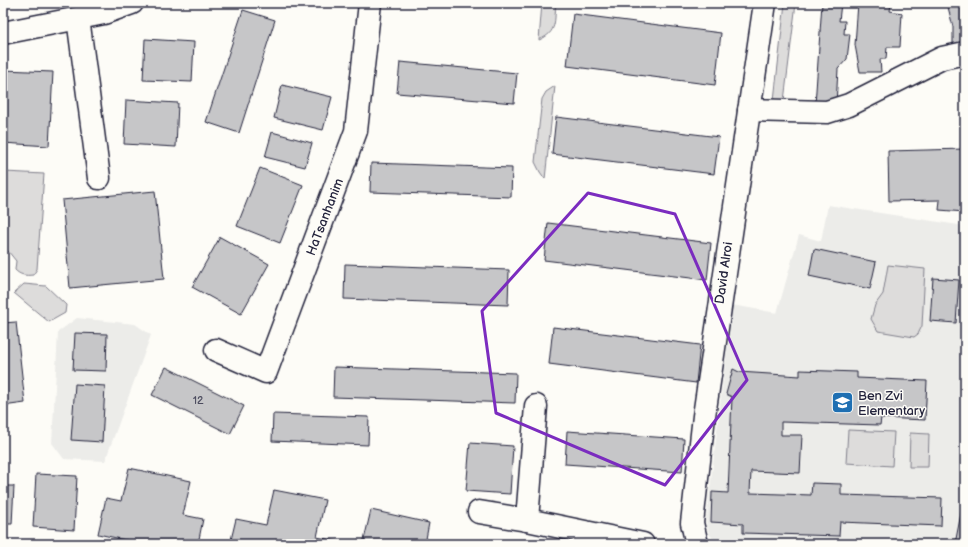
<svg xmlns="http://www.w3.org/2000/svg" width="968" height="547" viewBox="0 0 968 547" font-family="'Balsamiq Sans',sans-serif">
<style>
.built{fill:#ecece9}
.green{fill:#dddcdb;stroke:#807f8b}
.building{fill:#c6c6c8;stroke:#22223b}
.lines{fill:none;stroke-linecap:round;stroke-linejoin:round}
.minor-casing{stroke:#22223b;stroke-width:25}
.minor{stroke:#fdfcf7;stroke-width:22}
.marked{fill:none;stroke:#7b2cbf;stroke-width:3;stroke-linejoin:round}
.labels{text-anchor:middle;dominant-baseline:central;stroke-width:3;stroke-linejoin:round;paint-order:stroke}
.number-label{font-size:11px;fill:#4b4b5e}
.street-label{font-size:13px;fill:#22223b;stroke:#fdfcf7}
.poi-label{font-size:13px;fill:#22223b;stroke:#fdfcf7;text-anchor:start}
</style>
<rect width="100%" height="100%" fill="#fdfcf7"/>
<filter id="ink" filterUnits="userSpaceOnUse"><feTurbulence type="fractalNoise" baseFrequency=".025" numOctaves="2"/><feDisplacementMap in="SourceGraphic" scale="8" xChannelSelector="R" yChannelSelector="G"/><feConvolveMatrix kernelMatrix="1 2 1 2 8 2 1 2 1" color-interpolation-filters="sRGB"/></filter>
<g filter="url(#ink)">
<!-- built -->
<g class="built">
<polygon points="828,205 965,226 965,544 718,544 709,534 706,522 732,305 777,313 799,235 821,241"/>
<polygon points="77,318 135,324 151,335 105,461 64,459 52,443 58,332"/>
</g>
<!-- green -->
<g class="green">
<path d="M542,3H556C554,21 558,32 539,40Z"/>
<polygon points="785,3 796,3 784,101 774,100"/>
<polygon points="555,86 545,179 540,172 535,162 542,99 546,92"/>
<path d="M5,172L44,174L37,269L33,275C25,276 20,275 15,270L16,261L8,251H3V197Z"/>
<polygon points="888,265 925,269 922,326 918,334 914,337 878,331 871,319 875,305 883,294"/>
<polygon points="24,284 46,286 66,305 65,313 49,322 14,293"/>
<polygon points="848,430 894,432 892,466 846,463"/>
<polygon points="910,433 929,434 928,467 909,467"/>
</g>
<!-- building -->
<g class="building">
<polygon points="822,3 841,3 839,21 845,21 844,34 850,34 847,59 838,69 836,105 815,105"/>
<polygon points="858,3 891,4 890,11 902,13 900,47 887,47 886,59 880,59 881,72 860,72 855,45"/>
<polygon points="947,3 965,3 965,46 953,45 953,27"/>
<polygon points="243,10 275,20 239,133 206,122"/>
<polygon points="573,14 721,33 715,85 567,66"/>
<polygon points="145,39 194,42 192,82 143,80"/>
<polygon points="400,62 517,73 514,103 397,93"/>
<polygon points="3,70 53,72 49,146 3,143"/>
<polygon points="282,85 332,97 323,130 274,118"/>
<polygon points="126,100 178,103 176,147 124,144"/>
<polygon points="556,117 719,137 714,174 552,154"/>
<polygon points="272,132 312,143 305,167 265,157"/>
<polygon points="965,149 965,212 939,210 940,200 889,201 888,151"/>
<polygon points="371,163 512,168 511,197 370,192"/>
<polygon points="260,168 303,185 280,243 237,226"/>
<polygon points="155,191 164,279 70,288 62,200"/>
<polygon points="548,223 711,243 707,280 544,260"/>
<polygon points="220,237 269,264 241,314 192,287"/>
<polygon points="814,249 876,262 870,289 809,276"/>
<polygon points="345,264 509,270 508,305 344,299"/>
<polygon points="933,278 959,280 956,323 930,321"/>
<polygon points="16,322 25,403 3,406 3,323"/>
<polygon points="553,327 700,345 696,383 549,364"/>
<polygon points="75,333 107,334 106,371 73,370"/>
<polygon points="166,367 244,406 230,434 152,395"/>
<polygon points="334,367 516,373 515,403 333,397"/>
<polygon points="733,369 739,372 800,376 800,370 857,372 857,378 927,381 925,420 881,418 880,425 781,422 781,435 802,435 800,473 751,471 750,493 811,495 812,483 841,484 841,495 942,498 941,526 840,522 839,536 743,533 743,524 711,522 712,492 728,493 732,397 726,394"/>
<polygon points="75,384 105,386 102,442 71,440"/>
<polygon points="273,414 369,417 368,445 272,441"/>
<polygon points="567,431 684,439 682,472 565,464"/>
<polygon points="470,443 513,446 510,494 466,491"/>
<polygon points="129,468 191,481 183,515 203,519 198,544 144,544 98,534 106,498 121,501"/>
<polygon points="36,474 77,476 74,530 33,527"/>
<polygon points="3,486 14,486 12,524 3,524"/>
<polygon points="274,490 325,500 317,537 351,544 230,544 236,519 266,525"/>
<polygon points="965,493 965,544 955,544"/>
<polygon points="371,510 429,523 425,544 363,544"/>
</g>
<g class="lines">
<defs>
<g id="minor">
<polyline points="78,18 99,178"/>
<polyline points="3,33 104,13 132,3"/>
<polyline points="749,110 827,112 849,105 942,58 965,53"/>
<polyline points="216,350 266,372 356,131 370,3"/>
<polyline points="479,512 527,520 643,544"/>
<polyline points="527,520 536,406"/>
<polyline points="697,544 692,523 704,416 765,3"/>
</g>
</defs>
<!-- minor casing -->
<use href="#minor" class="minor-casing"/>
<!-- minor -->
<use href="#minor" class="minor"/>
</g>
</g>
<!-- marked area -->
<path class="marked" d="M588,193L675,214L747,380L665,485L496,413L482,311Z"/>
<!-- icons -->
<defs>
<symbol id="school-square" viewBox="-11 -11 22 22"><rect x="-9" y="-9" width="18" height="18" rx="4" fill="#1f6fb2" stroke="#fdfcf7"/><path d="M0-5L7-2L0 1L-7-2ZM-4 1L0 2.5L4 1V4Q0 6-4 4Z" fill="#fff"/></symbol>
</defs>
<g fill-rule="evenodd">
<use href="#school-square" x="830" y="390" width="25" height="25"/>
</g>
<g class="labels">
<!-- number labels -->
<g class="number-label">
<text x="198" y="400">12</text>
</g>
<!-- street labels -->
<g class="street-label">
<text transform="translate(325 217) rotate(-69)">HaTsanhanim</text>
<text transform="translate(724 273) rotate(-82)">David Alroi</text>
</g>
<!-- poi labels -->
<g class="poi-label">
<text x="858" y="396">Ben Zvi<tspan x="858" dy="15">Elementary</tspan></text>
</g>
</g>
<!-- margin -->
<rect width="968" height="547" fill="none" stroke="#fdfcf7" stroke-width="16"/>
<rect x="8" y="8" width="952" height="531" fill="none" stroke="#22223b" stroke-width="1.5" filter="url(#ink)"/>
</svg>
